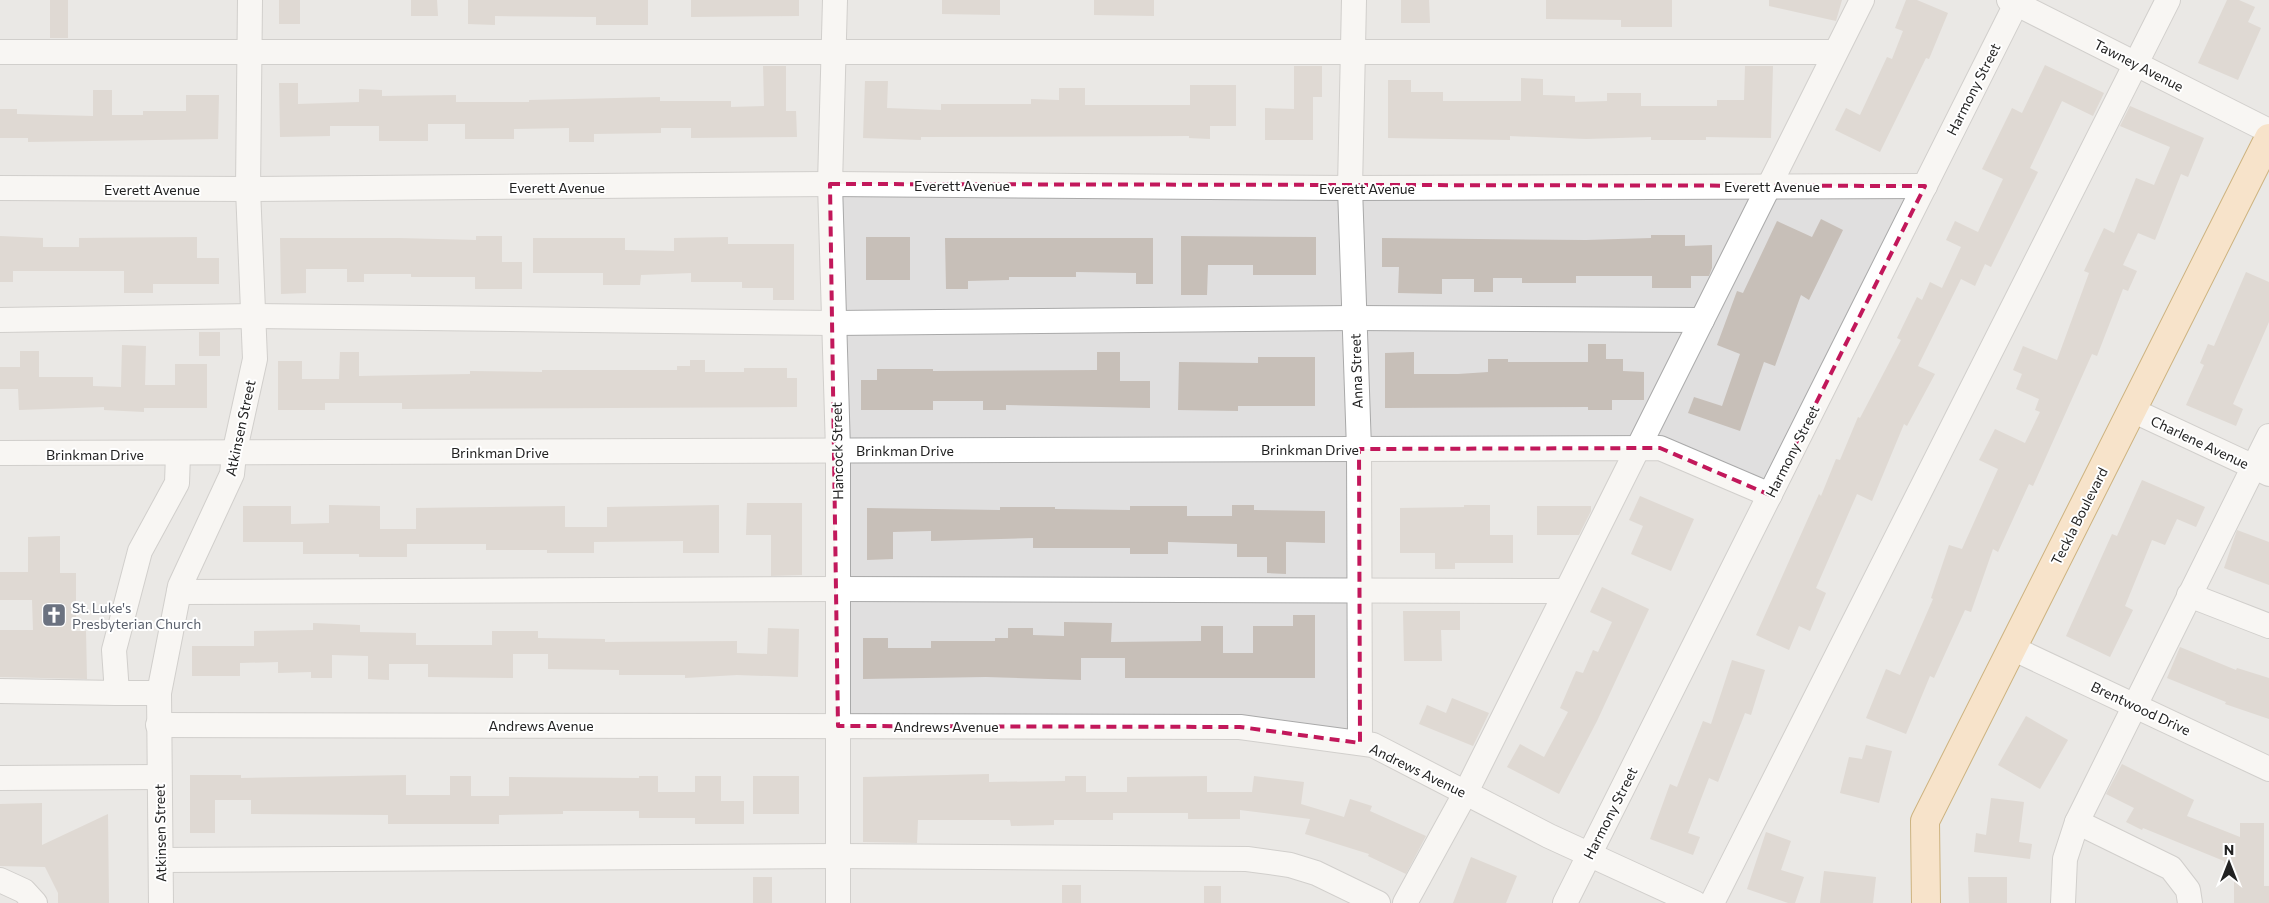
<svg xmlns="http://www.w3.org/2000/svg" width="2269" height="903" viewBox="0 0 2269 903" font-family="Commissioner,sans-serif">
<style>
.residential{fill:#e0dfdf}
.building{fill:#c7bfb8}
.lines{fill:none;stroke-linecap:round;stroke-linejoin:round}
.minor-casing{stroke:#a9a9a9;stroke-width:26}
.major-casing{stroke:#a06b00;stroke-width:30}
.minor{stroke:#fff;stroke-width:24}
.major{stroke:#fcd6a4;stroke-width:28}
.marked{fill:none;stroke:#c2185b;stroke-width:4;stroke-dasharray:10 6;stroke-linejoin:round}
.labels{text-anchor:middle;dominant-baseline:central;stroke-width:4;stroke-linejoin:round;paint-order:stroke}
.street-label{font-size:14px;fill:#222;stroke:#fff}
.worship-label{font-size:14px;fill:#5b616d;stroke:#fff;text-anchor:start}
</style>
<rect width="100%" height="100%" fill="#f2efe9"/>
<!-- residential -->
<rect class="residential" x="0" y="0" width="2269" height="903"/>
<!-- building -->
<g class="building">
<rect x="50" y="0" width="18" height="38"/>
<rect x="279" y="0" width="21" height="24"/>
<polygon points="411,0 437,0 438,16 411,16"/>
<polygon points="468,0 648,0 648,25 596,25 596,17 495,16 495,25 468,24"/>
<polygon points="691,0 799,0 799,16 691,17"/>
<polygon points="942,0 1000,0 1000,15 942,14"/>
<polygon points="1094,0 1154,0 1154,16 1094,15"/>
<polygon points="1401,0 1429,0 1430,23 1401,23"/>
<polygon points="1546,0 1672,0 1672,27 1621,27 1621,20 1546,19"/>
<polygon points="1769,0 1842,0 1836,21 1769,6"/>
<polygon points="1906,0 1917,0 1948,13 1929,59 1926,58 1880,152 1835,130 1846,108 1860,115 1887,57 1892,59 1903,31 1895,28"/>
<polygon points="2227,0 2239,0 2255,7 2248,22 2261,28 2238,80 2198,63"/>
<polygon points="2045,65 2104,93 2093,116 2062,101 2030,168 2038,172 1991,267 1985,264 1975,286 1961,279 1918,366 1935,374 1907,426 1904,424 1872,501 1857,494 1816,588 1826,593 1810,631 1799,626 1789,650 1756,635 1819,494 1821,496 1836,459 1840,460 1858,417 1860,418 1901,340 1897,338 1917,297 1922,300 1930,282 1942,288 1961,247 1946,240 1955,221 1978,232 2003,179 1982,169 2012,108 2022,113"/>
<polygon points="763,66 786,66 786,111 796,111 797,137 691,138 691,128 661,128 661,133 594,134 594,142 569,142 569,128 514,129 514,139 465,139 465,124 428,124 428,141 379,141 379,126 330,126 330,136 280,137 279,83 298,83 298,104 359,102 359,89 382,90 382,96 456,95 456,102 529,102 529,100 660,97 660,101 731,101 731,107 764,106"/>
<polygon points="1294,66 1322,66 1322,97 1313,97 1313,140 1265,140 1265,108 1294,109"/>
<polygon points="1745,66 1773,66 1771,138 1706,137 1706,140 1651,140 1651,137 1586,139 1510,136 1510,140 1388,138 1388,80 1411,80 1411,92 1443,92 1443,101 1521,101 1521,78 1543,79 1543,95 1575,96 1575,102 1607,101 1607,93 1641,93 1641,106 1717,106 1717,100 1744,100"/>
<polygon points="865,81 888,81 887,108 941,110 941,104 1031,104 1031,99 1059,100 1059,88 1085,88 1085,105 1190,105 1190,85 1236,85 1236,126 1210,126 1210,139 1189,138 1189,136 921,137 921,140 863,138"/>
<polygon points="93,90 112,90 112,115 143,115 143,111 186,111 186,95 219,95 218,139 28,142 28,138 0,138 0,109 17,109 17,114 93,116"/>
<polygon points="2130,106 2204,138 2188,177 2181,174 2155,240 2138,233 2123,265 2137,271 2128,291 2123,289 2097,356 2092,354 2033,486 2029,484 1998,552 1993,549 1971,612 1965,610 1934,678 1930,676 1906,734 1866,718 1886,669 1900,675 1933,599 1931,598 1949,545 1962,549 1998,469 1979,460 1995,429 2025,443 2040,412 2035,410 2039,399 2016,389 2022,374 2013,370 2023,346 2057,360 2089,273 2084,271 2104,228 2114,233 2136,178 2154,185 2170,147 2120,126"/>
<polygon points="1821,219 1843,230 1809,300 1801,295 1775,366 1764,362 1740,431 1688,413 1694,397 1722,406 1740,354 1717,345 1737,291 1743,293 1777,221 1812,237"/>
<polygon points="1651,235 1685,235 1685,246 1712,245 1712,268 1709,276 1691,276 1691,288 1652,288 1652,276 1576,276 1576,283 1522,283 1522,278 1493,278 1493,292 1474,292 1474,279 1442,279 1442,294 1398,293 1399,267 1382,267 1382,238 1586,240 1651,238"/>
<polygon points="0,236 43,238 43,247 79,247 79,238 197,237 197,258 219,258 219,284 153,284 153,293 124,293 124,271 13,271 13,282 0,282"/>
<polygon points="476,236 502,236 502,262 522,262 522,289 475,289 475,277 411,277 411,274 364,274 364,282 347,282 347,269 306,269 306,293 281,294 280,238 399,238 476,240"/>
<polygon points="1181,236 1316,237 1316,275 1253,275 1253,265 1208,265 1207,295 1181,295"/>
<polygon points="728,237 728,244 794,244 794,300 773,300 773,288 742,288 742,282 691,282 691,273 641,275 640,285 603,285 603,273 533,273 533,238 625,238 625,250 674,251 674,238"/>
<rect x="866" y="237" width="44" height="43"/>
<polygon points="945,238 1153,238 1153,284 1136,284 1136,273 1076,272 1076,277 1009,277 1009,280 968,281 968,289 946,289"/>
<polygon points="2246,272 2269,282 2269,322 2233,404 2243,409 2236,426 2186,405 2204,365 2200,363 2208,344 2214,346"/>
<rect x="199" y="332" width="21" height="24"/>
<polygon points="1588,344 1606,344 1606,359 1623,359 1623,371 1644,372 1644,400 1612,400 1612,410 1588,410 1588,407 1385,408 1385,353 1414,352 1414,374 1458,374 1488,372 1488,359 1508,359 1508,362 1588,362"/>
<polygon points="122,345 146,346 145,385 175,385 175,364 207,364 207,408 144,408 144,412 104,410 104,407 19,410 18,389 0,389 0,367 20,367 20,351 39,351 39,377 93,377 93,386 121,387"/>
<polygon points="340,352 359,352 359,376 470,374 470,371 542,372 542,370 677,370 677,366 690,366 690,360 705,360 705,372 744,372 744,368 787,368 787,378 797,378 797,407 402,409 402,403 325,403 325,410 278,410 278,361 302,361 302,379 339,379"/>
<polygon points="1097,352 1120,352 1120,381 1150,381 1150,408 1006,405 1006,410 983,410 983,401 933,401 933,410 861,410 861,380 877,380 877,369 933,369 933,371 1097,370"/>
<polygon points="1258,357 1315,357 1315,406 1238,406 1238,411 1178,410 1179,362 1258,363"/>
<polygon points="2142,480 2205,507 2196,527 2177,519 2165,545 2152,540 2125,606 2133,610 2110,657 2066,636 2112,534 2117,536"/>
<polygon points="1640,496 1694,519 1671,571 1631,554 1643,526 1629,520"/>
<polygon points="747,503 802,503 802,575 771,576 771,535 746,535"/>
<polygon points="329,505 380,506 380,529 416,529 416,508 565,506 565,527 607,527 607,507 719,505 719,553 683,553 683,541 594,542 594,553 547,553 547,550 486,550 486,544 407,544 407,557 359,557 359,554 303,554 303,542 243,542 243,506 291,506 291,524 329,523"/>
<polygon points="1232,505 1254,505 1254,510 1325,511 1325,543 1286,542 1286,574 1267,573 1267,557 1237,557 1237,544 1168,542 1168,554 1130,554 1130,548 1033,548 1033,538 931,541 931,531 893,532 893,559 867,560 867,508 1000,510 1000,507 1055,507 1055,509 1130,510 1130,506 1187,506 1187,516 1232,516"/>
<polygon points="1464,505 1490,505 1490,535 1513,535 1513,563 1455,563 1455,569 1435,569 1435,553 1400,553 1400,508 1464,507"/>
<polygon points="1537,506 1591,506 1591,511 1579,535 1537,535"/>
<polygon points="2237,530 2269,542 2269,585 2224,568"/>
<polygon points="60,536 60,573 76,573 76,631 86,631 87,679 0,677 0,630 33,630 32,600 0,600 0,572 28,572 28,537"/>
<polygon points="1602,587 1649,609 1597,721 1559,794 1507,767 1520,744 1544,757 1568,712 1560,708 1576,671 1583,673 1593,650 1598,652 1612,622 1590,612"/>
<polygon points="1403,611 1460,611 1460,630 1441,630 1442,661 1404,661"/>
<polygon points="1293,615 1315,615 1315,678 1125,678 1125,658 1081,658 1081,680 986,677 863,679 863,638 888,638 888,648 931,648 931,641 995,641 995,638 1008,638 1008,628 1033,628 1033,635 1064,636 1064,622 1112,623 1111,642 1201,641 1201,626 1223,626 1223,653 1253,653 1253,626 1293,626"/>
<polygon points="313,623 360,625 360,632 416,633 416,645 492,645 492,631 538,631 538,638 605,639 605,642 737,641 737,653 767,654 768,628 799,629 798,677 737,675 685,678 685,675 619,675 619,670 548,669 548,654 513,654 513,678 428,677 428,664 389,664 389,680 368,679 368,656 332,655 332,678 311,678 311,672 278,673 278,662 240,663 240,676 192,676 192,646 254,646 254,631 313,630"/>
<polygon points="2180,647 2236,670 2237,668 2269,678 2269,719 2225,704 2226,702 2167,678"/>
<polygon points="1732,660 1765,670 1751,715 1745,713 1718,782 1709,778 1688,833 1700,837 1693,855 1650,839 1670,784 1677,787 1703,721 1711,724"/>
<polygon points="1452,698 1489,713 1473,746 1419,724 1427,705 1446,713"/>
<polygon points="2026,716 2068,740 2040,789 1998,765"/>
<polygon points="1866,745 1892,751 1879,803 1840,793 1849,757 1862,759"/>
<polygon points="2122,764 2194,800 2187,816 2240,837 2240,823 2264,823 2264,886 2269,886 2269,903 2234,903 2234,874 2224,874 2224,861 2143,828 2142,830 2126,822 2134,808 2106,794"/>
<polygon points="989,774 989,782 1065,781 1065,776 1086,776 1086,792 1127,792 1127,777 1207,776 1207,792 1252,792 1254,776 1304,782 1301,804 1344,817 1350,799 1372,806 1370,811 1426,836 1406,874 1368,856 1369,854 1305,834 1310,819 1240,810 1240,819 1188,819 1188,813 1113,813 1113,820 1054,820 1054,825 1011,826 1010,820 918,820 917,843 863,842 863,777"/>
<polygon points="190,775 241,775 241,778 406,775 406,795 450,795 450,776 471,776 471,796 509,796 509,777 639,778 639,776 658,776 658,792 695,792 695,776 721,776 721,801 744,801 744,824 695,824 695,818 639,818 639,811 563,811 563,814 499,815 499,824 388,824 388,815 251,814 251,800 215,800 215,833 190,833"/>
<rect x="753" y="776" width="46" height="38"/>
<polygon points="1991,798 2024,802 2019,842 2032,844 2030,859 1974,852 1976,833 1986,835"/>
<polygon points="42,803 42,845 108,814 109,903 58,903 58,893 45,867 0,866 0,804"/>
<polygon points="1766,832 1791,841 1781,870 1804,877 1795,903 1788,903 1747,889"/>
<polygon points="1471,857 1517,876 1506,903 1453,903"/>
<polygon points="1824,871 1876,877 1873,903 1820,903"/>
<rect x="753" y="877" width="19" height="26"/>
<polygon points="1968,877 2007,877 2007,903 1969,903"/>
<rect x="1062" y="885" width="19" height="18"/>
<rect x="1204" y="886" width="17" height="17"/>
</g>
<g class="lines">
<defs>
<g id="minor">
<polyline points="835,0 830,184 838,450 838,903"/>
<polyline points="1354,0 1350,188 1359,449 1360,743"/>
<polyline points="2009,0 2269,131"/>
<polyline points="0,52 1835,52"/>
<polyline points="0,188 248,189 830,184 1350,188 1925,186"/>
<polyline points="0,320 253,316 834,323 1354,318 1702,320"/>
<polyline points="2132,410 2269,474"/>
<polyline points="0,453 1660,448 1770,495"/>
<polyline points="179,592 838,589 1566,591"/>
<polyline points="2189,595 2269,626"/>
<polyline points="2012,648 2269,769"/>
<polyline points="0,691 117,693 114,650 140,551 177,483 178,454"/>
<polyline points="117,693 159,693"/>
<polyline points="158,725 1240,727 1373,745 1549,836 1695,903"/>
<polyline points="0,778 159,777"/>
<polyline points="2077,822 2171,868 2188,890 2190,903"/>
<polyline points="161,860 838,856 1247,859 1290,865 1316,873 1378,903"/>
<polyline points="0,880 24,891 35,903"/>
<polyline points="161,903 159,693 180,586 232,474 234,454 255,359 248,189 250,0"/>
<polyline points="1405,903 1466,792 1862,0"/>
<polyline points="1565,903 2018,0"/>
<polyline points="1712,903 2168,0"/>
<polyline points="2063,903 2065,859 2077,822 2269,436"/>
</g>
<polyline id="major" points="1926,903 1925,821 2269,138"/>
</defs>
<!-- minor casing -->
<use href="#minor" class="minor-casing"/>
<!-- major casing -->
<use href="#major" class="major-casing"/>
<!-- minor -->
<use href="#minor" class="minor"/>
<!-- major -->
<use href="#major" class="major"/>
</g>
<!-- marked area -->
<path d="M0 0H2269V903H0ZM830,184L1925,186L1770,495L1660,448L1359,449L1360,743L1240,727L838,726Z" fill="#f2efe9" fill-opacity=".55" fill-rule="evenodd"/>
<path class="marked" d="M830,184L1925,186L1770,495L1660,448L1359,449L1360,743L1240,727L838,726Z"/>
<!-- icons -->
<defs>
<symbol id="church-square" viewBox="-11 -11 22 22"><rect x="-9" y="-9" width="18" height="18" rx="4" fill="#6b7280" stroke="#fff"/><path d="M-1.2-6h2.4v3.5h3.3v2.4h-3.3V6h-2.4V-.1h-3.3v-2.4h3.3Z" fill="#fff"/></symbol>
</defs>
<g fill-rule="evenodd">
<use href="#church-square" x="40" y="601" width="28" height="28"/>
</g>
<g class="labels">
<!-- street labels -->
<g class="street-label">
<text transform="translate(2139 65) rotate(27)">Tawney Avenue</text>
<text transform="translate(1973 89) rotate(-63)">Harmony Street</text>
<text x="962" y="185">Everett Avenue</text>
<text x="1772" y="186">Everett Avenue</text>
<text x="557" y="187">Everett Avenue</text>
<text x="1367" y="188">Everett Avenue</text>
<text x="152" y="189">Everett Avenue</text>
<text transform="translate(1356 371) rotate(-92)">Anna Street</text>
<text transform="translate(240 428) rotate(-78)">Atkinsen Street</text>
<text transform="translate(2200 442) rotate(25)">Charlene Avenue</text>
<text x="1310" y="449">Brinkman Drive</text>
<text x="905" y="450">Brinkman Drive</text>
<text transform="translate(837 451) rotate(-91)">Hancock Street</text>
<text transform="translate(1792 451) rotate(-63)">Harmony Street</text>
<text x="500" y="452">Brinkman Drive</text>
<text x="95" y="454">Brinkman Drive</text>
<text transform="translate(2079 516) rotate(-63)">Teckla Boulevard</text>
<text transform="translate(2141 708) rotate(25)">Brentwood Drive</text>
<text x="541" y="725">Andrews Avenue</text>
<text x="946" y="726">Andrews Avenue</text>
<text transform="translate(1418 770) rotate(26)">Andrews Avenue</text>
<text transform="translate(1610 813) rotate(-63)">Harmony Street</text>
<text transform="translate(160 833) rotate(-91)">Atkinsen Street</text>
</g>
<!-- worship labels -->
<g class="worship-label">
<text x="72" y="607">St. Luke's<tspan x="72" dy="16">Presbyterian Church</tspan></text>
</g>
</g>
<!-- north arrow -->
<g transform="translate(2229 863)" stroke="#ffffff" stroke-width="4" paint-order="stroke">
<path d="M0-4L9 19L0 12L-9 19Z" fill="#222222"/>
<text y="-8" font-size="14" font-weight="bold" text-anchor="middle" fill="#222222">N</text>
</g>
</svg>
